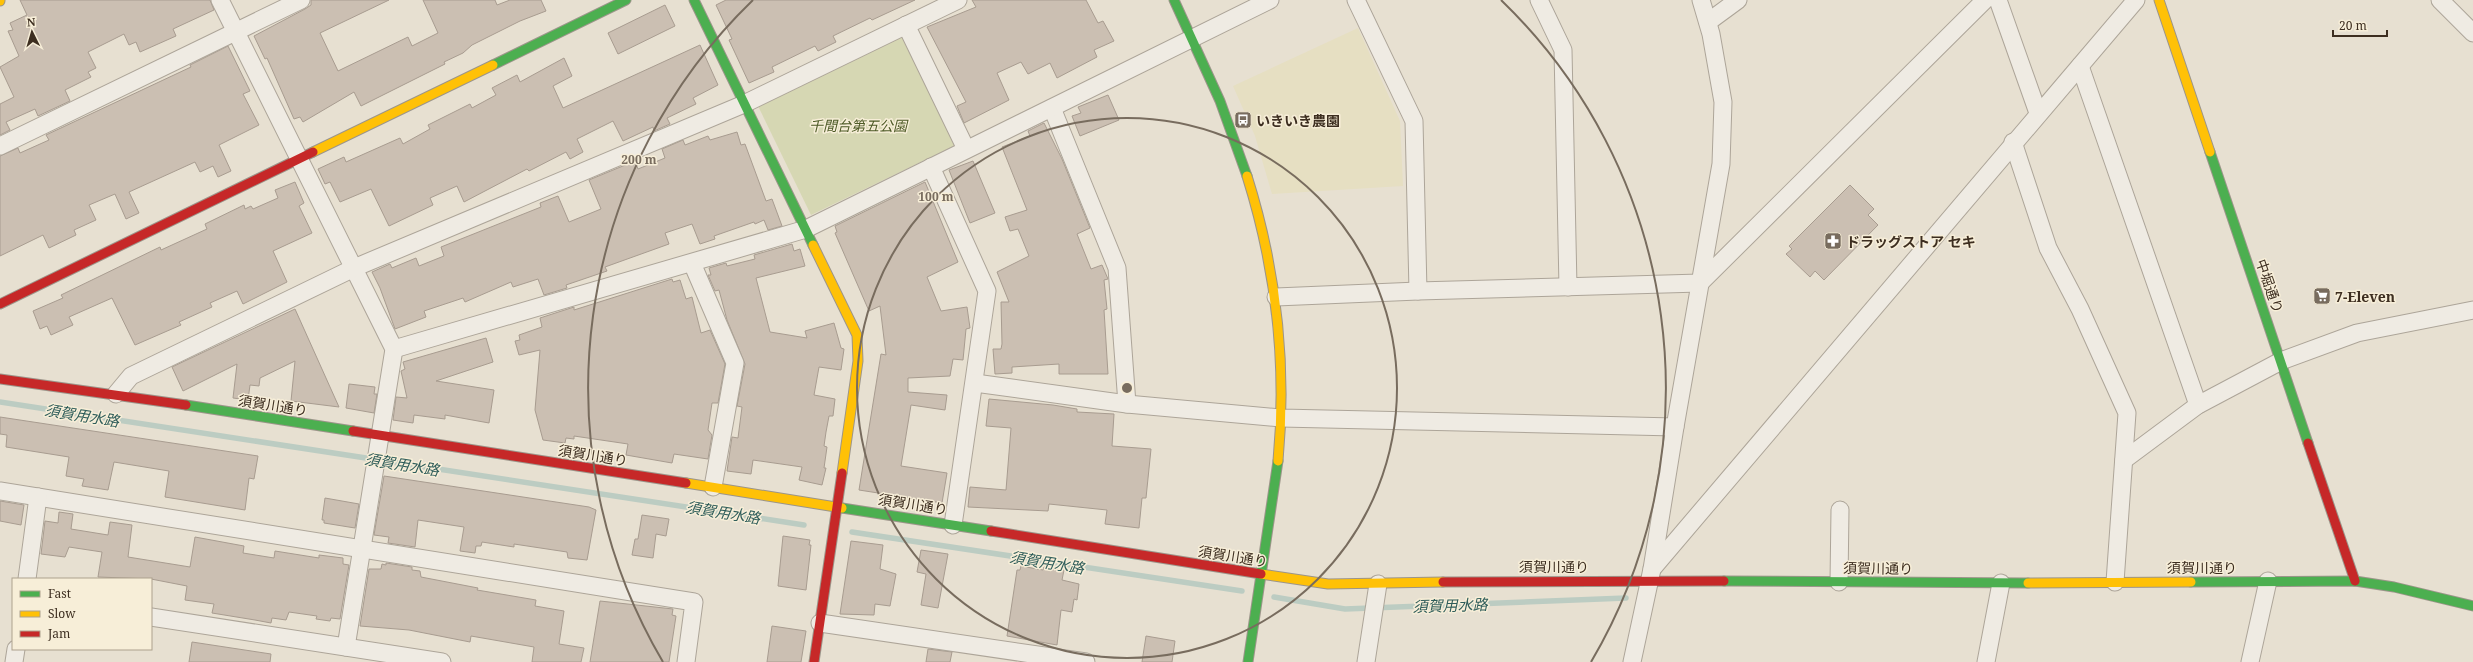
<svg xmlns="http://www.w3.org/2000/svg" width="2473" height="662" viewBox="0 0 2473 662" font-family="'Noto Serif','Noto Sans JP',serif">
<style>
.farmland{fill:#e6dfc2}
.green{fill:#d6d7b3}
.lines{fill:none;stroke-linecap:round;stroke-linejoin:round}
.stream{stroke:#bcccc2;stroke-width:5.5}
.building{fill:#cbbfb2;stroke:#a89c90}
.street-casing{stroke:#ada599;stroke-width:19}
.fast-casing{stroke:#9c958a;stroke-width:11}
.slow-casing{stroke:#9c958a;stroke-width:11}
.jam-casing{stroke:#9c958a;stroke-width:11}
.street{stroke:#efebe3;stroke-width:17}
.fast{stroke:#4caf50;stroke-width:9}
.slow{stroke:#ffc107;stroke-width:9}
.jam{stroke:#c62828;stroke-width:9}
.ring{fill:none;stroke:#786c5e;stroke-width:2}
.labels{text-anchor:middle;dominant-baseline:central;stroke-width:3;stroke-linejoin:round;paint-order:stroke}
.poi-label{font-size:14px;font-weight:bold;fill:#3d2e20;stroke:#f7eed8;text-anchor:start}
.park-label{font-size:14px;font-style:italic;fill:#4d5a26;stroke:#f7eed8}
.street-label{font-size:14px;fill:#3d2e20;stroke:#f7eed8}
.water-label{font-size:15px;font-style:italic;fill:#2f5d5a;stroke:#f7eed8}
.centre{fill:#786c5e;stroke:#f7eed8;stroke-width:2}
.ring-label{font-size:12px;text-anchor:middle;font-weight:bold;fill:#786c5e;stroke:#f7eed8;stroke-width:3;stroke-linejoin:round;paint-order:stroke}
</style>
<rect width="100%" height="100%" fill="#e7e0d1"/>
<!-- farmland -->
<polygon class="farmland" points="1358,28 1400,121 1403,186 1272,194 1255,136 1233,86"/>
<!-- green -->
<polygon class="green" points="905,35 958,144 811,215 758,106"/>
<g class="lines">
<!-- stream -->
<g class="stream">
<polyline points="0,402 804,525"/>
<polyline points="852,532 1242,591"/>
<polyline points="1274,597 1345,609 1626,598"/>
</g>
</g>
<!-- building -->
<g class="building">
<polygon points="20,0 210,0 214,10 173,29 176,36 140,52 136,42 129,45 124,34 88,52 96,68 88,72 91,77 65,90 70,101 38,116 35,109 6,122 10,130 0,135 0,104 14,97 0,67 19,56 8,31 13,30 10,23 27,15"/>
<polygon points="311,0 389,0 320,33 338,71 408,37 412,46 438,33 423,0 495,0 497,5 510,0 541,0 546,11 520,21 472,45 463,53 444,62 445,64 361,106 354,92 303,122 300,117 294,119 267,58 265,59 254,36 305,9 311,5"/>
<polygon points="726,0 915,0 872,20 870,18 833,36 836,42 818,51 815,46 772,67 774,72 749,83 729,40 732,39 716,5"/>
<polygon points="972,0 1086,0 1098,23 1103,21 1114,41 1094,50 1097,57 1057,78 1050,63 1028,74 1021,62 997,73 1009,100 964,123 957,106 966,102 927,27 976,7"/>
<polygon points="665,5 675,26 618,54 608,33"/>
<polygon points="700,45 718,85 693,98 696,104 667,118 670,124 654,131 653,127 623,141 613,121 577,139 583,152 570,159 566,152 529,171 527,169 464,202 457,186 430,198 433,205 389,226 371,189 340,202 330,182 325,184 318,169 344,157 346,162 400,138 403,144 430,129 428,125 470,104 472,108 496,95 492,88 517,75 520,82 564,58 572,76 553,86 563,108"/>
<polygon points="228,46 250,91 243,94 259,125 219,145 231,171 218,177 213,166 200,172 195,162 129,192 139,213 126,219 115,194 89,205 96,220 74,230 76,235 49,248 43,235 0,256 0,156 18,148 20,153 49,140 46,135 191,67 190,65"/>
<polygon points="1108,95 1119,120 1080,136 1072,116 1081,113 1078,107"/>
<polygon points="1044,123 1062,159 1090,228 1077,234 1091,269 1102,265 1108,279 1104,280 1107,309 1104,310 1108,374 1059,374 1059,364 1012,367 1012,373 995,374 993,349 1001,349 1002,344 1001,302 1009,302 997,272 1029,256 1018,229 1010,231 1005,217 1027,210 1002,147 1030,136 1028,131"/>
<polygon points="737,132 741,145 745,144 766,201 772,199 782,226 768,230 764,220 755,224 754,222 714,236 715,239 700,244 692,224 665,233 669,244 605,267 607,271 566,285 567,288 544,295 538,279 513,287 511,282 465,302 463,298 424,311 426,317 395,329 380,288 372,272 390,264 392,268 416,258 419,266 444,256 441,247 541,207 540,203 558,196 569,222 601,209 589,180 635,161 638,169 665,158 662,149 683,140 685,145 708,136 710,140"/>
<polygon points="973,161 995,213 970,223 949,170"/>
<polygon points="295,182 304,203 299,206 312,233 273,251 287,282 243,304 237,291 210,303 212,307 179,322 181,325 135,345 112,298 69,317 73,325 51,335 47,326 40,329 33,311 63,298 61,295 160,247 161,250 207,229 205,224 244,205 245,209 251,206 253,209 278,198 275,190"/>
<polygon points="925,182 958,262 927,277 941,311 967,307 970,328 966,329 963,360 953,359 950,376 908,378 908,392 947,395 945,410 911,405 901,466 947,473 942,503 859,490 881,354 886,355 880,306 869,311 835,233 837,232 835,226"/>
<polygon points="1850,185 1874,209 1868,215 1878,225 1824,280 1815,271 1810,277 1786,254 1792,249 1789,246"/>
<polygon points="792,244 794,251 800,249 805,266 756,278 770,332 807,338 805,331 834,323 841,348 844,349 841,370 819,367 814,395 835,399 833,416 829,416 826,432 824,446 827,447 824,468 826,468 822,485 799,480 802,467 753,460 751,474 727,471 732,437 738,438 742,407 737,406 745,364 727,320 719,290 715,291 708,275 711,275 709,268 726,263 727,266 755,259 754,255"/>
<polygon points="672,279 673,282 680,280 686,299 692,297 701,333 710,330 725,364 718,403 712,403 708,430 712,435 708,459 674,454 672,463 626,455 628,444 574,436 574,439 566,438 565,443 543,440 535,410 540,350 519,355 515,341 520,340 519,335 542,327 540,318 574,307 574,310"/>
<polygon points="295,309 339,407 291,401 295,361 260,378 259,386 250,385 248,400 233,398 237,364 183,391 172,367"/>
<polygon points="486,338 493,362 436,381 494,390 489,423 445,415 445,419 414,415 413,423 393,420 396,397 407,398 401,371 405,369 403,362"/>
<polygon points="349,384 375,387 374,394 377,394 374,413 346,408"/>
<polygon points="989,399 1053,405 1077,409 1077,412 1114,414 1112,446 1151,449 1146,498 1142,498 1139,528 1105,524 1107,510 1049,504 1048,511 968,507 970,487 1006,490 1011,428 986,426"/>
<polygon points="0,417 258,456 254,479 249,478 245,510 165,497 169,471 114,462 108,490 82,486 84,479 66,476 69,457 6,447 7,435 0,434"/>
<polygon points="384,476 589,507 596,510 587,560 568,558 567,552 514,544 514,547 482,542 481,546 476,546 475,553 460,551 464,527 418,520 415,547 388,543 389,537 374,535"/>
<polygon points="325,498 359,504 355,528 324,523 324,520 322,520"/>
<polygon points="0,501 24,505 21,525 0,521"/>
<polygon points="59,512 73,514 71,529 108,535 110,522 132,525 128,557 190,567 195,537 244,546 243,553 274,558 275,551 319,558 319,555 343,558 343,564 349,565 340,619 331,618 330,621 316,619 317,616 289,612 286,620 272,618 271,623 255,620 212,613 214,604 185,600 187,586 151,579 98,577 102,552 69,547 65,557 41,554 45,521 58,523"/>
<polygon points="642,515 669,519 666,536 656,534 653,558 632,555 635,539 638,539"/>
<polygon points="783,536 810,540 809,545 811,545 806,590 778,586"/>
<polygon points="851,541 883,545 880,569 896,574 890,606 875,604 874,615 840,614"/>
<polygon points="921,550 948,554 938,608 921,605 926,574 917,572"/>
<polygon points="386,563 412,567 412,570 420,571 421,577 478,588 477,590 536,600 535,606 564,611 559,644 584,648 581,662 532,662 534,647 471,636 470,642 409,630 360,626 369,569 381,569 382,564 386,565"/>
<polygon points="1021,566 1043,570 1044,567 1064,570 1062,580 1079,584 1077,600 1074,599 1072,612 1061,610 1057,645 1007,636 1017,570 1020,570"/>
<polygon points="600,601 673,609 672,615 676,616 669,662 590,662"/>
<polygon points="772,626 806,631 801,662 767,662"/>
<polygon points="1146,636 1175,641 1172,662 1142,662"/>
<polygon points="192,642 271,654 270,662 189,662"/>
<polygon points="928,649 952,652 950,662 926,662"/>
</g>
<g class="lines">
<defs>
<g id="street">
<polyline points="220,0 394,349 346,647"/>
<polyline points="1356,0 1414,121 1418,291"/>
<polyline points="1539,0 1563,50 1568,287"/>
<polyline points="1998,0 2038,113"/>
<polyline points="2440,0 2473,33"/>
<polyline points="1708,22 1738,0"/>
<polyline points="906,25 966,149"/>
<polyline points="2080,66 2198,405"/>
<polyline points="1052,108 1117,268 1127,404"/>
<polyline points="2013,142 2048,248 2080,309 2127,413 2115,582"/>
<polyline points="0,146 301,0"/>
<polyline points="931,167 987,291 953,525"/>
<polyline points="692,263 735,363 713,487"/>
<polyline points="1276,297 1418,291 1700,283 1985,0"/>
<polyline points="394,349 806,229 1270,0"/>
<polyline points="975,383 1127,404 1281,418 1675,427"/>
<polyline points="116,394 131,376 354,268 744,104 958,0"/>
<polyline points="2124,460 2198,405 2281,361 2357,333 2473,310"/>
<polyline points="0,491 694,602 686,662"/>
<polyline points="1652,569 2136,0"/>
<polyline points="27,579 38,497"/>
<polyline points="1839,582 1840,510"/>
<polyline points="151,617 442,662"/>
<polyline points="820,623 1086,662"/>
<polyline points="14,662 16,649"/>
<polyline points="1366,662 1378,584"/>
<polyline points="1632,662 1652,569 1675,427 1721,164 1723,102 1711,34 1701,0"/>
<polyline points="1986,662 2001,583"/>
<polyline points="2250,662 2268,581"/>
</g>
<g id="fast">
<polyline points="694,0 813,245"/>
<polyline points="1174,0 1220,101 1247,176"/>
<polyline points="493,65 626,0"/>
<polyline points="2210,152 2308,443"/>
<polyline points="186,405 353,431"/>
<polyline points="842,508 991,531"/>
<polyline points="1724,581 2028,583"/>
<polyline points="2191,582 2355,581 2394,587 2473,606"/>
<polyline points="1248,662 1278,461"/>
</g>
<g id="slow">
<polyline points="0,0 0,1"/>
<polyline points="2159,0 2210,152"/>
<polyline points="313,152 493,65"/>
<path d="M1247,176C1276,268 1287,364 1278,461"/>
<polyline points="813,245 857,335 858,361 842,473"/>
<polyline points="686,483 842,508"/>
<polyline points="1261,574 1328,584 1443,582"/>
<polyline points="2028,583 2191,582"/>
</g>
<g id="jam">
<polyline points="0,304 313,152"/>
<polyline points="0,379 186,405"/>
<polyline points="353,431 686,483"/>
<polyline points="2308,443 2355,581"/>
<polyline points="991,531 1261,574"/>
<polyline points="1443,582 1724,581"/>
<polyline points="814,662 842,473"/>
</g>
</defs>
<!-- street casing -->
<use href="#street" class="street-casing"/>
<!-- fast casing -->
<use href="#fast" class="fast-casing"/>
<!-- slow casing -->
<use href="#slow" class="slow-casing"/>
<!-- jam casing -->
<use href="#jam" class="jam-casing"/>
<!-- street -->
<use href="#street" class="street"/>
<!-- fast -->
<use href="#fast" class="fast"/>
<!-- slow -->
<use href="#slow" class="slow"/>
<!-- jam -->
<use href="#jam" class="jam"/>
</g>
<!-- distance rings -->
<g class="ring">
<circle cx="1127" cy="388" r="270"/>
<path d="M663 662A539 539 0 0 1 753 0M1501 0A539 539 0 0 1 1591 662"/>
</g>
<!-- icons -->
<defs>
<symbol id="bus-square" viewBox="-11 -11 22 22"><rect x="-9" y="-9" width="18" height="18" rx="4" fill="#786c5e" stroke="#f7eed8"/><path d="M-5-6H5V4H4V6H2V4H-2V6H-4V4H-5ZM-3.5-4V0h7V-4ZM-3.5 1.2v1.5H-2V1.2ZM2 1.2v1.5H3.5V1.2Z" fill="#fff"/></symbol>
<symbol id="pharmacy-square" viewBox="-11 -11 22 22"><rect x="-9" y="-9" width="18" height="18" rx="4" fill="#786c5e" stroke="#f7eed8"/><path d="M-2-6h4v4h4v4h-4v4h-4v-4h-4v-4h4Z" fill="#fff"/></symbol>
<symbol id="supermarket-square" viewBox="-11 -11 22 22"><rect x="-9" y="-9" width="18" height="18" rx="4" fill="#786c5e" stroke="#f7eed8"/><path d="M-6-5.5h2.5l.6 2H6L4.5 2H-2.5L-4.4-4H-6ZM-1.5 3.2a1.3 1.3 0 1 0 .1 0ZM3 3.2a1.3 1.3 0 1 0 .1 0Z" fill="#fff"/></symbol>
</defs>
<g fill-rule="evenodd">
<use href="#bus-square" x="1233" y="110" width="20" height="20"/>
<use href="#pharmacy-square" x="1823" y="231" width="20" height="20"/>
<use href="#supermarket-square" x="2312" y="286" width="20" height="20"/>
</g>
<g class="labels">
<!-- poi labels -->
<g class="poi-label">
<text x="1256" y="120">いきいき農園</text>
<text x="1846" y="241">ドラッグストア セキ</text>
<text x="2335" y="296">7-Eleven</text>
</g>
<!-- park labels -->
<g class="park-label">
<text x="858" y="125">千間台第五公園</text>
</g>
<!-- street labels -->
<g class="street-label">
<text transform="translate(2270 286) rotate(71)">中堀通り</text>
<text transform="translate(273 405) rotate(9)">須賀川通り</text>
<text transform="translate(593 455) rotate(9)">須賀川通り</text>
<text transform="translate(913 504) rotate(9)">須賀川通り</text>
<text transform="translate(1233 556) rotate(9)">須賀川通り</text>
<text x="1554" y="566">須賀川通り</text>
<text x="2202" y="567">須賀川通り</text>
<text transform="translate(1878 568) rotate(1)">須賀川通り</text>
</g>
<!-- water labels -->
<g class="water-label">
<text transform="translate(82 415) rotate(9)">須賀用水路</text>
<text transform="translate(402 464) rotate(9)">須賀用水路</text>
<text transform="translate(723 512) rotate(9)">須賀用水路</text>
<text transform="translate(1047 562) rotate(9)">須賀用水路</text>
<text transform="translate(1450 605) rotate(-2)">須賀用水路</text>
</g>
</g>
<circle cx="1127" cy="388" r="6" class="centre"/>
<g class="ring-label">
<text x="639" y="164">200 m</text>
<text x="936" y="201">100 m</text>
</g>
<!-- legend -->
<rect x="12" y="578" width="140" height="72" fill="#f7eed8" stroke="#ada18e"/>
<rect x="20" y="591" width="20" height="6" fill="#4caf50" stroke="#ada18e"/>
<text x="48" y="598" font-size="12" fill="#3d2e20">Fast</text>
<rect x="20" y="611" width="20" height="6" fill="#ffc107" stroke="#ada18e"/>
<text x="48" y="618" font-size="12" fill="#3d2e20">Slow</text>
<rect x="20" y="631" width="20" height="6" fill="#c62828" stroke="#ada18e"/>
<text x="48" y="638" font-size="12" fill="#3d2e20">Jam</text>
<!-- north arrow -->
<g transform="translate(32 32) rotate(355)" stroke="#f7eed8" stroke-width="3" paint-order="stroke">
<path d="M0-3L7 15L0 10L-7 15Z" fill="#3d2e20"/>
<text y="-6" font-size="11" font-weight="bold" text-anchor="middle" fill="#3d2e20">N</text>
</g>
<!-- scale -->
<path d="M2333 30v6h54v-6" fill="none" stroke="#3d2e20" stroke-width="2"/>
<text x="2339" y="30" font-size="12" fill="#3d2e20" stroke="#f7eed8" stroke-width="3" paint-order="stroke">20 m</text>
</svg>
